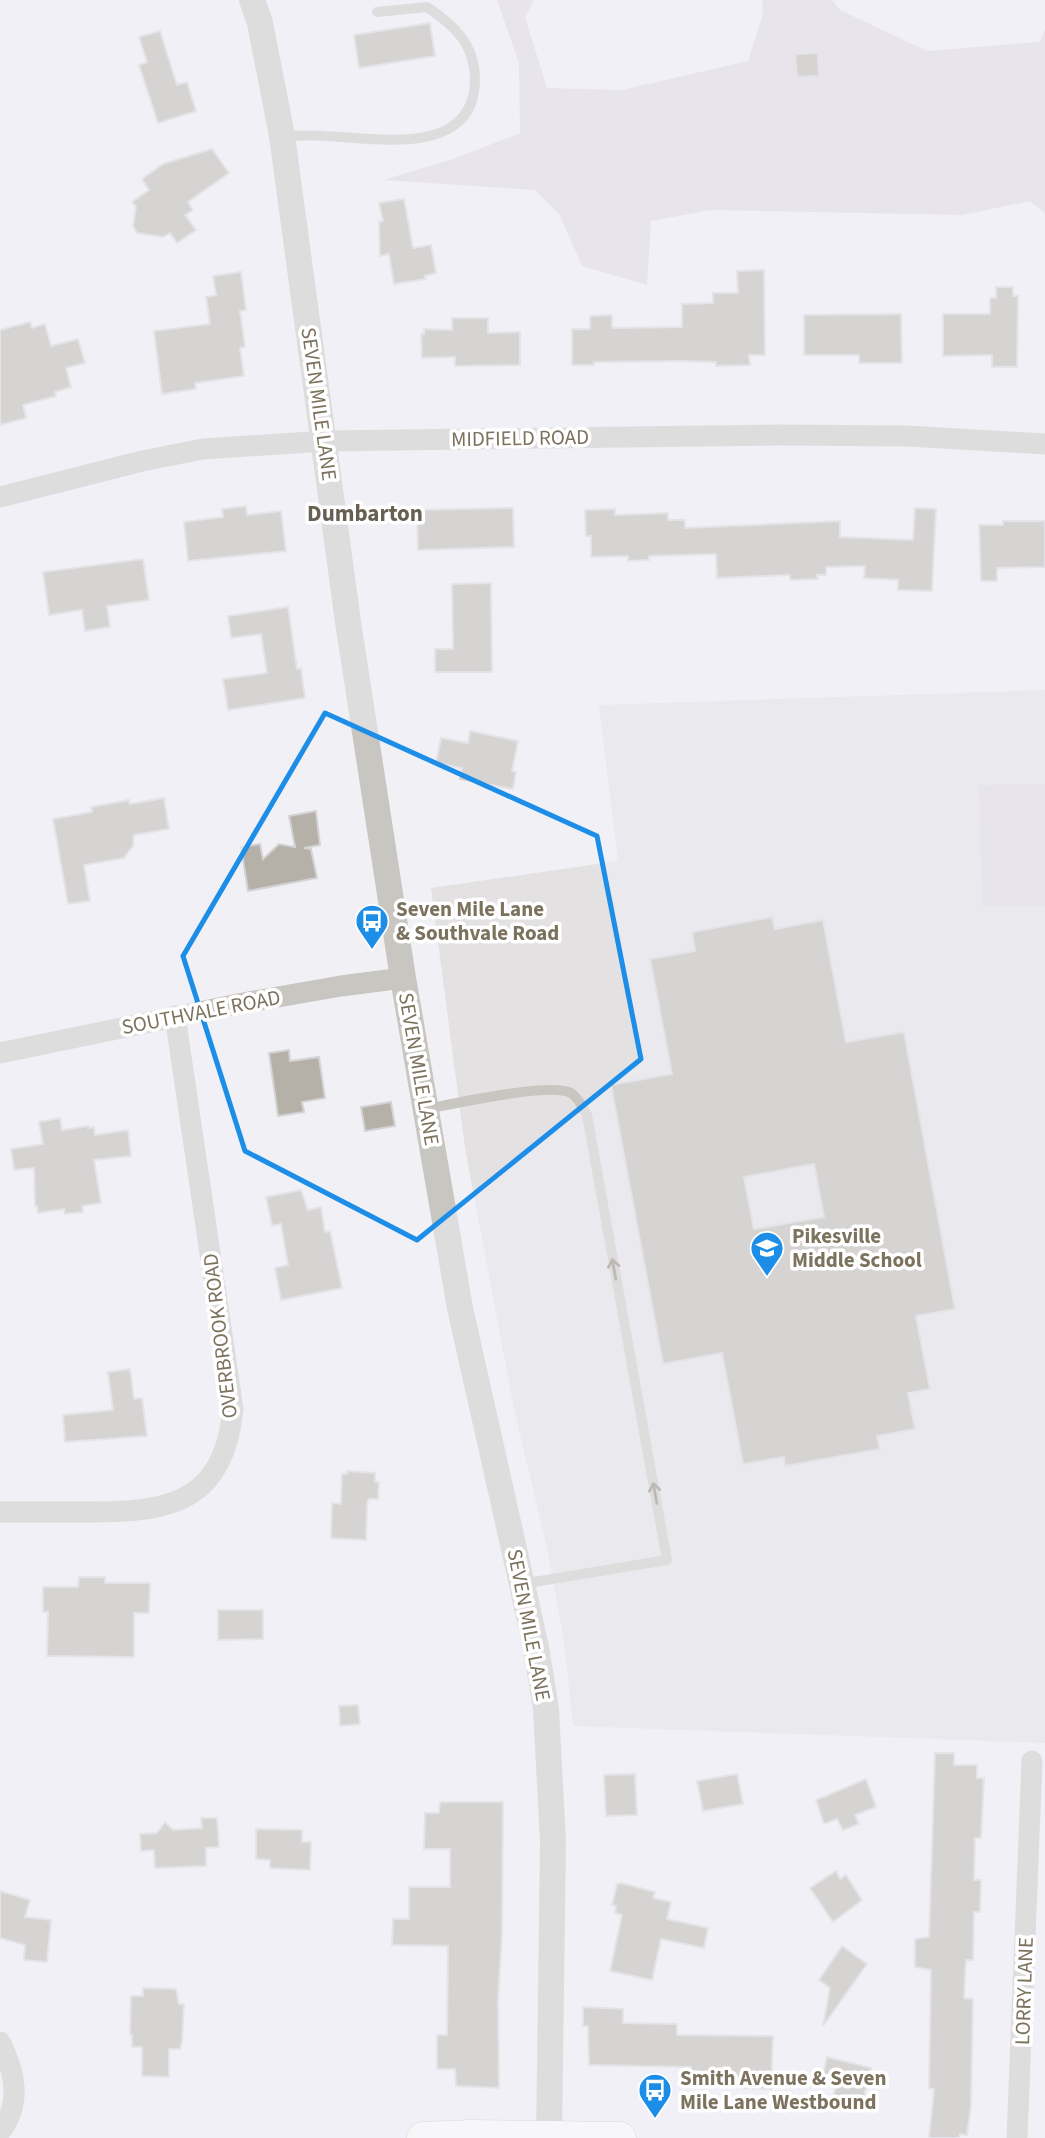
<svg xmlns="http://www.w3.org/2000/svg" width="1045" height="2138" viewBox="0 0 1045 2138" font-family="'Source Sans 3',sans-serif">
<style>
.built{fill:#e3e1e2}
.green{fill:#ddd4df}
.building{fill:#b6b1a8;stroke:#d4d3d6;stroke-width:2;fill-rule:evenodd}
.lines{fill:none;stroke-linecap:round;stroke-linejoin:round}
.secondary-casing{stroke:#bdbab3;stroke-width:33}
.service{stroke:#c8c6c1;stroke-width:10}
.minor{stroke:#c8c6c1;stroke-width:21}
.tertiary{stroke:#c8c6c1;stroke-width:26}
.secondary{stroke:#fff;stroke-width:32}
.oneway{stroke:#807663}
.marked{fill:none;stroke:#1d8ee8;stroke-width:5;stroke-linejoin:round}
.labels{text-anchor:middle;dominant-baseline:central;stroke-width:7;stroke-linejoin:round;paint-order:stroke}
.street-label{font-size:21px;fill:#7c725e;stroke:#fff}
.poi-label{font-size:21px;font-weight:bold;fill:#7c725e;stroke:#fff;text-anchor:start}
.neighbourhood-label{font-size:23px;font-weight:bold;fill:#675f51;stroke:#fff}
</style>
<rect width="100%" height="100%" fill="#f1f0f5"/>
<!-- built -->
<polygon class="built" points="1045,690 1045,1743 573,1726 564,1641 547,1548 514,1409 465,1148 431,888 618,861 599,705"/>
<!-- green -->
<g class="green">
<polygon points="497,0 534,0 525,17 547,88 622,90 748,61 763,14 762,0 832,0 840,10 927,51 1039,42 1045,30 1045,213 1030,201 962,215 710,210 651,221 647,285 582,266 559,214 535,190 383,180 453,159 520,133 519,63"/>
<polygon points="1045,784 1045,905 982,906 979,785"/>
</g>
<!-- building -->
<g class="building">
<polygon points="430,23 435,56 359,68 354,35"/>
<polygon points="160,31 177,85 187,82 196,111 158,123 139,65 147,62 139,37"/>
<polygon points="818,53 819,76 797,77 795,54"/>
<polygon points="212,149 229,173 188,202 193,210 185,215 196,230 177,243 170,233 163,237 137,233 133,226 136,207 132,202 149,190 142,179 163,164"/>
<polygon points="404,199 413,248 431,245 436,273 425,276 426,279 394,284 389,254 380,256 379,222 383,221 379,203"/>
<polygon points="764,270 765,355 749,355 750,365 716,366 716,362 683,361 594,362 594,365 572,365 572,329 590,329 590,316 612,315 612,328 682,327 682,304 713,303 713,293 738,293 737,271"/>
<polygon points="241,272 246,310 240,311 245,347 240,348 244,376 195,383 196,389 162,394 154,331 210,324 206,297 216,295 213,276"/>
<polygon points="996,287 1013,287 1013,296 1018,296 1017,367 992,367 992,355 943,356 943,314 990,314 990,298 996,298"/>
<polygon points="901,314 902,363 859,363 859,355 804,355 804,315"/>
<polygon points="452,318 488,318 488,333 520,332 520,365 455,366 455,357 422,358 421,334 424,334 424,329 452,330"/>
<polygon points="30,322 32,328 45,324 51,346 78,339 85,363 66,368 71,387 55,392 56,396 23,405 26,418 0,425 0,330"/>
<polygon points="246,506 247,515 281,511 286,551 188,561 184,522 223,517 222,509"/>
<polygon points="513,508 514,547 418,550 417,510"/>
<polygon points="915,508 936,509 932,591 898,590 898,580 864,578 865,566 826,567 826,575 817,575 818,579 790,580 790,575 717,578 716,554 649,556 649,560 628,561 628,556 591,557 591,536 586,536 585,510 615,509 615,515 668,513 668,520 685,520 685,528 840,521 840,537 913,540"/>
<polygon points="1003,521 1045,521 1045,567 997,568 997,581 981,581 979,525 1003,525"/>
<polygon points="143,559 149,600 107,606 110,627 85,631 82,610 49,615 43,572"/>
<polygon points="491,583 492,672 435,672 435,649 453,649 452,584"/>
<polygon points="288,607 297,669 301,668 305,698 228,710 223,679 267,673 261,634 231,638 228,616"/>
<polygon points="470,731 518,741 512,771 516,772 513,789 460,779 462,768 436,763 441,738 468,743"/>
<polygon points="164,798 169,829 134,835 133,846 124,858 84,865 90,901 68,904 53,819 92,812 91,807 129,800 130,804"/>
<polygon points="316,811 320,845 304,848 311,849 317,878 248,891 241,847 260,844 263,859 279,844 295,847 289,816"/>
<path d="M772,917L775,929L823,920L846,1042L904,1032L955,1309L916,1316L930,1389L908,1393L915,1429L877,1436L880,1449L785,1466L784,1457L743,1464L722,1353L663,1364L611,1085L672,1074L650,959L695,951L692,932ZM814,1164L824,1217L754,1229L744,1177Z"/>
<polygon points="289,1050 290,1061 319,1057 325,1098 302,1102 304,1112 278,1116 269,1053"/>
<polygon points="391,1102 395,1126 365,1131 361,1107"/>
<polygon points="60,1118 62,1130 88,1126 88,1128 94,1127 95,1135 128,1130 131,1156 94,1160 101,1203 82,1206 83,1212 65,1214 64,1209 38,1213 37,1206 35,1206 34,1168 14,1170 11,1149 43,1144 39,1122"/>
<polygon points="301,1190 308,1210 321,1207 325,1232 330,1231 342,1288 281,1300 275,1268 288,1265 281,1224 272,1226 266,1197"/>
<polygon points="130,1369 134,1399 142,1398 147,1436 65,1442 63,1415 113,1410 108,1372"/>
<polygon points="347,1471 375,1473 375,1482 379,1482 378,1499 369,1499 367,1504 366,1540 331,1538 332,1503 341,1504 342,1474 347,1474"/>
<polygon points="79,1577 105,1577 105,1583 150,1583 149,1613 134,1613 134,1657 47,1656 48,1612 43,1612 43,1587 78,1587"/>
<polygon points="218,1610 263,1610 263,1639 218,1640"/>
<polygon points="358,1705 360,1724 340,1726 339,1706"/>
<polygon points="935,1753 954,1753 954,1765 977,1765 977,1778 984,1778 981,1838 975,1838 974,1880 981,1880 980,1912 974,1912 973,1960 966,1960 964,1998 973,1999 971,2106 967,2135 960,2134 959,2138 929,2138 934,2089 929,2088 931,1970 915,1967 915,1939 929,1937"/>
<polygon points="635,1774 637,1815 606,1816 604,1775"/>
<polygon points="737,1774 743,1804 703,1811 697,1781"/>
<polygon points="866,1779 876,1807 855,1815 859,1824 843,1830 837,1819 824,1824 816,1800"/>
<polygon points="440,1802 503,1802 502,1935 498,2000 499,2088 456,2086 455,2069 437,2069 437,2035 447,2035 448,1946 392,1945 393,1919 409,1919 409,1887 450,1887 450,1849 424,1849 425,1813 439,1813"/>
<polygon points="201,1818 217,1818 219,1847 206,1848 206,1866 155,1868 154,1850 141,1851 140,1834 157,1833 165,1822 173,1830 202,1828"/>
<polygon points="256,1829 302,1830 302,1842 311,1842 310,1870 270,1868 270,1860 256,1859"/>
<polygon points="836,1871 840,1879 846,1875 862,1900 833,1922 810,1888"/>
<polygon points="621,1883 655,1892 653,1898 671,1902 667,1919 708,1928 704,1948 661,1939 652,1980 610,1971 622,1915 615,1913 616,1906 612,1905 617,1884"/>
<polygon points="0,1891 30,1900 25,1917 51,1920 47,1962 24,1960 25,1945 0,1938"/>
<polygon points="842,1946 867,1964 823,2026 830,1988 819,1980"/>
<polygon points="143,1988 176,1989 179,2004 184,2004 182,2042 180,2049 169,2049 169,2077 142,2076 142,2047 132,2047 132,2035 130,2035 131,1996 143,1996"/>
<polygon points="583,2007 623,2009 623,2023 677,2024 677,2035 773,2036 771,2089 740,2088 740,2079 691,2078 691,2067 589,2065 588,2026 583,2026"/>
<polygon points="827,2057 871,2068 861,2109 832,2103 836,2083 822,2080"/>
</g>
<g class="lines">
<defs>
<polyline id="secondary" points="423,2138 471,2136 620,2138"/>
</defs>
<!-- secondary casing -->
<use href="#secondary" class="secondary-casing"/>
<!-- service -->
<g class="service">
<path d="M282,136C296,136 311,135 325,136C376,138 474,158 475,80C475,44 454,25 427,7L377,12"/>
<path d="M426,1109C453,1104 551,1082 571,1093C579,1098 583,1108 587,1115L667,1560L522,1584"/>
</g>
<!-- minor -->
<g class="minor">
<polyline points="0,497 142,461 203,449 325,441 780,435 908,436 1045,444"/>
<polyline points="0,1053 243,1003 341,986 403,978"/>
<path d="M0,1512C31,1512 61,1512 92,1512C172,1512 224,1501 233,1409L175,1016"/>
<path d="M0,2042C15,2071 22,2104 0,2132"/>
<polyline points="1017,2138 1032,1761"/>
</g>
<!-- tertiary -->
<polyline class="tertiary" points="252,0 260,23 282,136 348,622 403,978 460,1308 536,1647 546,1709 553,1841 549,2138"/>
<!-- secondary -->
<use href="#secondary" class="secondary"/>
</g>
<!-- one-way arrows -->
<defs><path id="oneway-shaft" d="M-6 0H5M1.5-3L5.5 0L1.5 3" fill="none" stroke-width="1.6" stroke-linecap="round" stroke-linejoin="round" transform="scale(1.75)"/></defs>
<g class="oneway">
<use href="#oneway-shaft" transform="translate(614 1269) rotate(-100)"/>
<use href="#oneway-shaft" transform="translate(655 1493) rotate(-100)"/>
</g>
<!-- marked area -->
<path d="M0 0H1045V2138H0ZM325,713L597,836L641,1059L417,1240L245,1151L183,956Z" fill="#f1f0f5" fill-opacity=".55" fill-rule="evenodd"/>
<path class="marked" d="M325,713L597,836L641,1059L417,1240L245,1151L183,956Z"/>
<!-- icons -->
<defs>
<symbol id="bus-pin" viewBox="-11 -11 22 30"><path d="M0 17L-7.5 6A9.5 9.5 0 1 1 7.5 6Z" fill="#1d8ee8" stroke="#fff"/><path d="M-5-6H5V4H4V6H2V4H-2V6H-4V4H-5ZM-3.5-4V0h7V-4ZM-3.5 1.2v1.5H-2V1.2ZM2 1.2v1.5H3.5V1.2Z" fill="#fff"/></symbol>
<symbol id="school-pin" viewBox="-11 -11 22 30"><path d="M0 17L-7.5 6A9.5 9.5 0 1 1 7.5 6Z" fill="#1d8ee8" stroke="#fff"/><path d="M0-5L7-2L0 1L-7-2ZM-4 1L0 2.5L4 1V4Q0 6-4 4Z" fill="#fff"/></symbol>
</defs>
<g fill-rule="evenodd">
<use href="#bus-pin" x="353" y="902" width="38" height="52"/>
<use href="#school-pin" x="748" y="1229" width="38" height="52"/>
<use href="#bus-pin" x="636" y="2071" width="38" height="52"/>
</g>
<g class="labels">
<!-- street labels -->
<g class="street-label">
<text transform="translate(319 404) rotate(82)">SEVEN MILE LANE</text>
<text transform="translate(520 438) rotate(-1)">MIDFIELD ROAD</text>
<text transform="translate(201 1012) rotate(-11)">SOUTHVALE ROAD</text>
<text transform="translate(419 1069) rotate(80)">SEVEN MILE LANE</text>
<text transform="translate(220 1336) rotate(-97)">OVERBROOK ROAD</text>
<text transform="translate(529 1625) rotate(79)">SEVEN MILE LANE</text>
<text transform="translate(1024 1991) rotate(-88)">LORRY LANE</text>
</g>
<!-- poi labels -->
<g class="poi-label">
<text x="396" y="909">Seven Mile Lane<tspan x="396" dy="24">&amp; Southvale Road</tspan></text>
<text x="792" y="1236">Pikesville<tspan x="792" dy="24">Middle School</tspan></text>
<text x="680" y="2078">Smith Avenue &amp; Seven<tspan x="680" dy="24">Mile Lane Westbound</tspan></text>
</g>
<!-- neighbourhood labels -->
<g class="neighbourhood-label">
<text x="365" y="513">Dumbarton</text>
</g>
</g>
</svg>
